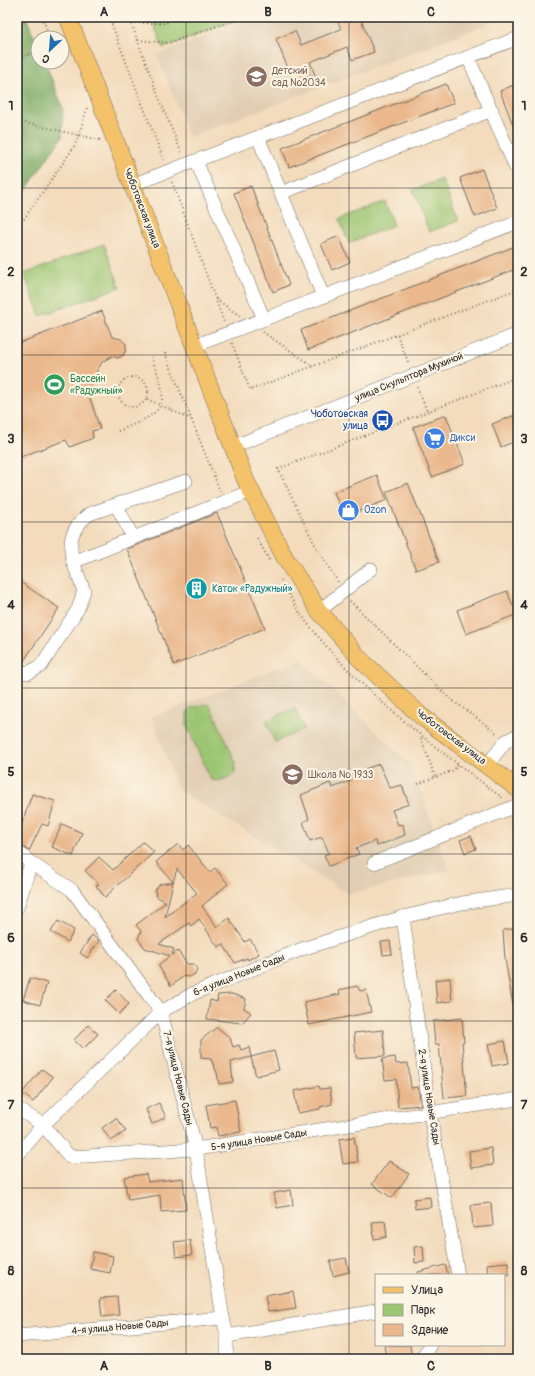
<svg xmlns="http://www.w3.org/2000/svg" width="535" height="1376" viewBox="0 0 535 1376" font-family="Pangolin,sans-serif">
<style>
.built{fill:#e1cdb2}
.green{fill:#9bc571;stroke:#63784e}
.forest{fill:#7caa63;stroke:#546a47}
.building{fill:#eab88c;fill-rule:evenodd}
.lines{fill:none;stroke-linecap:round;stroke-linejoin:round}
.minor-casing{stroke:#71695e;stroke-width:14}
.major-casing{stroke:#71695e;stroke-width:18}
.path{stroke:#71695e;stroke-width:2;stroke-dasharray:1 3;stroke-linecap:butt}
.minor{stroke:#fff;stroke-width:13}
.major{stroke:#f3c26a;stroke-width:17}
.grid{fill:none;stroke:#2b2b2b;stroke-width:1;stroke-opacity:0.55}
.labels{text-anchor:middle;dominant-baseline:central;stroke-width:4;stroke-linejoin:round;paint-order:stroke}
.education-label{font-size:10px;fill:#785e54;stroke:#fcf5e5;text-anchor:start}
.street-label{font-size:10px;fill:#2b2b2b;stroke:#fcf5e5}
.leisure-label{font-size:10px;fill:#27864d;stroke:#fcf5e5;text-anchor:start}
.transit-label{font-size:10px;fill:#164399;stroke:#fcf5e5;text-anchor:end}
.shop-label{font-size:10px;fill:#366cbe;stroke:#fcf5e5;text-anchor:start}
.culture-label{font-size:10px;fill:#0d838f;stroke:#fcf5e5;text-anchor:start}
.neatline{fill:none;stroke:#2b2b2b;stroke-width:1.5}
.grid-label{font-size:13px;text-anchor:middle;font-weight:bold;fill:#2b2b2b}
</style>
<rect width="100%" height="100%" fill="#fcf5e5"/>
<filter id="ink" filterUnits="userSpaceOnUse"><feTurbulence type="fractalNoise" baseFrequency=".025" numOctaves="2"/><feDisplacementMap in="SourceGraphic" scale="8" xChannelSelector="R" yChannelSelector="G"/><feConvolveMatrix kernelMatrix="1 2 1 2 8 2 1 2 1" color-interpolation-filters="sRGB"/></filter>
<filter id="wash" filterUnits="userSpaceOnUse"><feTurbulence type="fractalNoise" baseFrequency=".012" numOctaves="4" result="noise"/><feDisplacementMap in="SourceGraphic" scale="16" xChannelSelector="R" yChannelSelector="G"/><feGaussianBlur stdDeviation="0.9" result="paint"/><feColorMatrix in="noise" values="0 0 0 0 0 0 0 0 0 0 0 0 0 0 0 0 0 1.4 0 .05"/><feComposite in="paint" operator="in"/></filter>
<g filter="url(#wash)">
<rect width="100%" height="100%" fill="#f3dbbc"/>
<!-- built -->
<g class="built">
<polygon points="256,17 506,17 189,137 157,55"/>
<polygon points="301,659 411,765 449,870 349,894 178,790 152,717"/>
</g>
<!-- green -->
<g class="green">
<polygon points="151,17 245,17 163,48"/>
<polygon points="442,179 458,221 429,232 413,190"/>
<polygon points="385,201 394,225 349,243 339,219"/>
<polygon points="104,244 120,287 40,316 24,274"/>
<path d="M208,704L211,707L236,763C235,766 236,770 234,773C231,778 217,782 211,780L187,726V712L190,708Z"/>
<polygon points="295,708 304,729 275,742 266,721"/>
</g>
<!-- forest -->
<polygon class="forest" points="17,17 26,17 38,46 38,62 45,62 63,108 62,137 17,203"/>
<g id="blocks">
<!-- building -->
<g class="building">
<polygon points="336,17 360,17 374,52 352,60 347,47 310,62 315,75 294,83 276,39 295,31 301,45 341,29"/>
<polygon points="518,83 518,135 517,135 500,91"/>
<polygon points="446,84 454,103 289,167 282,148"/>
<polygon points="482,169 497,208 475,217 460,178"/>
<polygon points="251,186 289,285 273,292 234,193"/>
<polygon points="339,236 350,262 332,270 321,244"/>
<polygon points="518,245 518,268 308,350 301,330"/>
<polygon points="102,311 112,337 121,339 126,344 126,350 123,355 118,358 112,356 102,362 94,376 89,395 100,429 92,431 93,438 70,447 66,440 20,457 17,450 17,344"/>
<polygon points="518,414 518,440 501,447 492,424"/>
<polygon points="446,415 465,464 432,477 413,427"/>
<polygon points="377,475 387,500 344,517 334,492"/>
<polygon points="408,483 439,562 416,570 386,492"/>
<polygon points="217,513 265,628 174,665 127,549"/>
<polygon points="17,580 59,608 23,662 17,657"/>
<polygon points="507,591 513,606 518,604 518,614 466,634 457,610"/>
<polygon points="379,764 390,788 402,785 409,804 392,810 398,825 403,824 405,835 377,846 375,841 356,848 359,854 329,866 324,855 329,853 322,837 310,841 303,822 309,819 301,795 330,783 332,788 351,781 349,775"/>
<polygon points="32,794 55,801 48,826 42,824 29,851 17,843 17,838"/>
<polygon points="62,824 82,833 73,856 52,847"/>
<polygon points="471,836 476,849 465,853 460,840"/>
<polygon points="143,842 154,852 105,897 96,886 99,884 85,871 99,857 113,870"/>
<path d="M178,844L183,850L188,845L210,872L215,868L228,884L202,906L217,927L229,918L245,942L250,939L259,954L248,960L247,958L235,963L223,944L218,947L199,919L191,926L189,923L159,944L174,949L172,955L178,951L187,964H194L197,969L195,974L189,977L184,976L171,986L158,965L170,956L145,948L138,939L141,931L136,925L166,902L156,896L155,890L160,884L173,882L156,862ZM177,869L197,893L165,917L173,882Z"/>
<polygon points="58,921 74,930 68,942 51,932"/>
<polygon points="518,928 518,1005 513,1005 505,959 503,930"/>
<polygon points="92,935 99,941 87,958 80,953"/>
<polygon points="390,941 392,954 383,955 381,942"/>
<polygon points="30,978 47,983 40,1005 23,1000"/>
<polygon points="450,978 452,1001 437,1003 435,980"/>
<polygon points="357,986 360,991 366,990 371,1012 309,1025 304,1002 340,994 339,990"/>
<polygon points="116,990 129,1004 119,1014 105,1000"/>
<polygon points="232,994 246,999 244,1008 251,1013 242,1023 207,1019 210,1000 217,1002 218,995"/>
<polygon points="462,1018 464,1042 462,1042 467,1096 444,1098 439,1044 435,1045 433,1021"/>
<polygon points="88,1025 98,1034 83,1049 74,1040"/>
<polygon points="217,1027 230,1038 233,1047 239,1045 241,1050 249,1047 251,1057 231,1062 233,1082 219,1084 217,1073 211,1059 201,1058 201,1040"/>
<polygon points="383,1030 385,1056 356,1058 354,1033"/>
<polygon points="505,1041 509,1063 492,1066 488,1044"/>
<polygon points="274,1051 279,1070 256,1076 251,1057"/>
<polygon points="395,1057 396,1064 408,1063 411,1088 418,1087 421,1105 398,1107 396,1079 385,1080 382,1059"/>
<polygon points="42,1069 53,1077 33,1102 22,1093"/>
<polygon points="319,1086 320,1089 330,1088 332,1104 320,1107 320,1109 298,1113 294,1091"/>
<polygon points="235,1100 241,1132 218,1136 216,1127 210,1128 206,1105"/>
<polygon points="159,1103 166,1117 152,1124 146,1109"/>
<polygon points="116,1118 126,1131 111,1141 102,1128"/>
<polygon points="354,1137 358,1162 343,1164 339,1139"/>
<polygon points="491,1148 493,1165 471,1168 469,1151"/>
<polygon points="389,1161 409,1174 392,1198 372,1184"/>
<polygon points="146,1174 148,1182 183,1178 186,1210 161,1212 160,1195 128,1200 124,1177"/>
<polygon points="291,1190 293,1205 277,1208 274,1193"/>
<polygon points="430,1197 431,1207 415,1209 414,1199"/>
<polygon points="491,1203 493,1226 473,1228 471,1205"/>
<polygon points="385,1221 387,1237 374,1239 372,1222"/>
<polygon points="190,1240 192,1255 176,1257 174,1242"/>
<polygon points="423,1246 424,1262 415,1263 414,1247"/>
<polygon points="93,1252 113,1256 110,1273 90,1269"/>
<polygon points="346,1258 349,1272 333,1276 330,1261"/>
<polygon points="508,1262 509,1275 488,1275 487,1264"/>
<polygon points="445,1265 448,1275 418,1275 418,1272"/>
<polygon points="293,1291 296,1308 268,1312 265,1296"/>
<polygon points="117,1297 119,1315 102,1317 100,1298"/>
<polygon points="384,1345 410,1345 411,1354 386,1357"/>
</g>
</g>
</g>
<g filter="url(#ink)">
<use href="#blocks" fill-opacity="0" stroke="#71695e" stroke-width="1"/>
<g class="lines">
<defs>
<g id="minor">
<polyline points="468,57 518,173"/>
<polyline points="258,137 323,296"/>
<polyline points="196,161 264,319"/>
<polyline points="132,185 518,38"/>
<polyline points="281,193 492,110"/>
<polyline points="194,346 518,222"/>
<polyline points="232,447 518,334"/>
<polyline points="117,506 133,538"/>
<path d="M73,562C68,540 71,529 89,514L186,481"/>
<polyline points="319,611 371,569"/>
<polyline points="17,671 28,673 41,666 78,609 84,591 73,562 251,491"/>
<polyline points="487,765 506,741 518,735"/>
<polyline points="17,851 31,863 72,890 161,1012 196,1149 223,1318 227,1336 227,1359"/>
<polyline points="374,863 518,805"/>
<polyline points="17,908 31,863"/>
<polyline points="403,917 430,1113 458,1275"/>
<polyline points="17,1108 43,1125 70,1157 196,1149 518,1099"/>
<polyline points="17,1156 43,1125 161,1012 192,994 302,949 403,917 462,903 518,895"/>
<polyline points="17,1336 223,1318"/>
<polyline points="227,1336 376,1311"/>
<polyline points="421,1359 430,1345"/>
</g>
<polyline id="major" points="68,17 246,481 285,558 319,611 360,659 421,716 518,789"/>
</defs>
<!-- minor casing -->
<use href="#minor" class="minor-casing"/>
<!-- major casing -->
<use href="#major" class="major-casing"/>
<!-- path -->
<g class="path">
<polyline points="42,17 50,38"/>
<polyline points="109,17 164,161"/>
<polyline points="129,17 159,98 182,154"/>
<polyline points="131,23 167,23 167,17"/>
<polyline points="138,40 169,43 242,17"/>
<polyline points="17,60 38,50"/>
<polyline points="17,121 100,140"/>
<polyline points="172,182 224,322"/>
<polyline points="17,229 74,147 79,135 87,108"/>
<polyline points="216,299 240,316"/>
<polyline points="263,332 313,366"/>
<polyline points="397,335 409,364"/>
<polyline points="232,343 250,390 518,289"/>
<polyline points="165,353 220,491"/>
<circle cx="133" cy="392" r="15"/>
<polyline points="417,387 427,411"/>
<polyline points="147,399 191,419"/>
<path d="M118,431C165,412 172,407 151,357"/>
<polyline points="257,538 269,560"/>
<path d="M281,580C288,592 294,605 302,616C357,690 431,744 504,799"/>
<polyline points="338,582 316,547 278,469 518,377"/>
<polyline points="350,601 448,697 498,734"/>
<polyline points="421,738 435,777"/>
<polyline points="418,784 454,770 458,764"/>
</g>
<!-- minor -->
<use href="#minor" class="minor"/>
<!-- major -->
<use href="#major" class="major"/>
</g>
</g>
<!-- grid -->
<path class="grid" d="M186,17V1359M349,17V1359M17,188H518M17,355H518M17,522H518M17,688H518M17,854H518M17,1021H518M17,1188H518"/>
<!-- icons -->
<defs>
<symbol id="school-disc" viewBox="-11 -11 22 22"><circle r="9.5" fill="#8d6e63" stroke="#fcf5e5"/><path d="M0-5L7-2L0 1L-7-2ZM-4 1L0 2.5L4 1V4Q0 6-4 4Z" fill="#fff"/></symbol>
<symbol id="stadium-disc" viewBox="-11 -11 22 22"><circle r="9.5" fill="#2e9e5b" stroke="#fcf5e5"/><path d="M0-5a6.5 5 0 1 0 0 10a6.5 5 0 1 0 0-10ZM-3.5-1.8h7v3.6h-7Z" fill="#fff"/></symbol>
<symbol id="bus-disc" viewBox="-11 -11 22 22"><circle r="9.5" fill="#1a4fb4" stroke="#fcf5e5"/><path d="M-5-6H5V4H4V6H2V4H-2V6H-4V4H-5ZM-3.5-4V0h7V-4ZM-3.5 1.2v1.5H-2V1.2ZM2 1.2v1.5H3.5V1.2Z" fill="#fff"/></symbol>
<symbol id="supermarket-disc" viewBox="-11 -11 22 22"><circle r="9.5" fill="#3f7fe0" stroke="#fcf5e5"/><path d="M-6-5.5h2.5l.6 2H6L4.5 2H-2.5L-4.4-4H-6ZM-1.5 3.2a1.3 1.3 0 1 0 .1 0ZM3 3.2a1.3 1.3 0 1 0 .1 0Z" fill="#fff"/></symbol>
<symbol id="shop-disc" viewBox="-11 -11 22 22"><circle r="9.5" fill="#3f7fe0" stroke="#fcf5e5"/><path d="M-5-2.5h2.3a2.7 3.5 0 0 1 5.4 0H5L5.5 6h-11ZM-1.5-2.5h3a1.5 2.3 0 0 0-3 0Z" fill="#fff"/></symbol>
<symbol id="building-disc" viewBox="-11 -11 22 22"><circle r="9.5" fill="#0f9aa8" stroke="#fcf5e5"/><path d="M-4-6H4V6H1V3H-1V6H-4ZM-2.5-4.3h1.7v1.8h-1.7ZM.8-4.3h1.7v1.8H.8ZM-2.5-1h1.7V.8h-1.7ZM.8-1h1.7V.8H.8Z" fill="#fff"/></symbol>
</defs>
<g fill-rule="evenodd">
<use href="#school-disc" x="244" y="64" width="25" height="25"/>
<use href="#stadium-disc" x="42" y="372" width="25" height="25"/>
<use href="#bus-disc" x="370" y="408" width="25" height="25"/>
<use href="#supermarket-disc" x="422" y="426" width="25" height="25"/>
<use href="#shop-disc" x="336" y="498" width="25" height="25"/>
<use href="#building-disc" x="184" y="576" width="25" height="25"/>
<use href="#school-disc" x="280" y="762" width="25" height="25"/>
</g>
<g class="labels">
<!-- education labels -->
<g class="education-label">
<text x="272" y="71">Детский<tspan x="272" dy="12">сад №2034</tspan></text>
<text x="308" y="775">Школа № 1933</text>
</g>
<!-- street labels -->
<g class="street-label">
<text transform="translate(142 208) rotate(69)">Чоботовская улица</text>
<text transform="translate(409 377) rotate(-22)">улица Скульптора Мухиной</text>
<text transform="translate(451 737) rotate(37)">Чоботовская улица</text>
<text transform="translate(239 975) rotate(-22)">6-я улица Новые Сады</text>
<text transform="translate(178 1078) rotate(76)">7-я улица Новые Сады</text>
<text transform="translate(429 1097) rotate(81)">2-я улица Новые Сады</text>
<text transform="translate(259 1140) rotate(-9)">5-я улица Новые Сады</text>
<text transform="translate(120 1327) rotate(-5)">4-я улица Новые Сады</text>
</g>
<!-- leisure labels -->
<g class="leisure-label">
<text x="70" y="379">Бассейн<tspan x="70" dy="12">«Радужный»</tspan></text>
</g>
<!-- transit labels -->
<g class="transit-label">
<text x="368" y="414">Чоботовская<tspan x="368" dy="12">улица</tspan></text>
</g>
<!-- shop labels -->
<g class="shop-label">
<text x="450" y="438">Дикси</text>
<text x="364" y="510">Ozon</text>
</g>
<!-- culture labels -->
<g class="culture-label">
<text x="212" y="589">Каток «Радужный»</text>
</g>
</g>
<!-- margin -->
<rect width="535" height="1376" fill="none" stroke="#fcf5e5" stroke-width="44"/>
<!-- legend -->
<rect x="375" y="1274" width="130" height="72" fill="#fcf5e5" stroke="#a8a49b"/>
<rect x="383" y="1287" width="20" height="6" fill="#f3c26a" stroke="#a8a49b"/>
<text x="411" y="1294" font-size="12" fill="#2b2b2b">Улица</text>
<rect x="383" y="1304" width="20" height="12" fill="#9bc571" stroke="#a8a49b"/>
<text x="411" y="1314" font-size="12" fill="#2b2b2b">Парк</text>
<rect x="383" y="1324" width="20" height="12" fill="#eab88c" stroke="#a8a49b"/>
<text x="411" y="1334" font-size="12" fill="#2b2b2b">Здание</text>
<!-- north arrow -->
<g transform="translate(50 50) rotate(206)"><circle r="19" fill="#fcf5e5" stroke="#a8a49b"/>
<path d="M0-3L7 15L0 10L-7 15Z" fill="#1f6fb2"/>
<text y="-6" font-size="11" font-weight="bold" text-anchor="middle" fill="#2b2b2b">С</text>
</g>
<rect x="22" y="22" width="491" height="1332" class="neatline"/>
<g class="grid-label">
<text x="104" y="16">A</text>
<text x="268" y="16">B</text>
<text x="431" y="16">C</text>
<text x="11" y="110">1</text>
<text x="524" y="110">1</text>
<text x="11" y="276">2</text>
<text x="524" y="276">2</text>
<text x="11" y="443">3</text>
<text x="524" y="443">3</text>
<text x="11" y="609">4</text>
<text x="524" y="609">4</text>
<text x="11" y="776">5</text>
<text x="524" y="776">5</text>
<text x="11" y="942">6</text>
<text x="524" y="942">6</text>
<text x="11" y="1109">7</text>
<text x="524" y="1109">7</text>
<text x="11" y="1275">8</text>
<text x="524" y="1275">8</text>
<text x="104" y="1370">A</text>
<text x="268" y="1370">B</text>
<text x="431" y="1370">C</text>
</g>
</svg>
